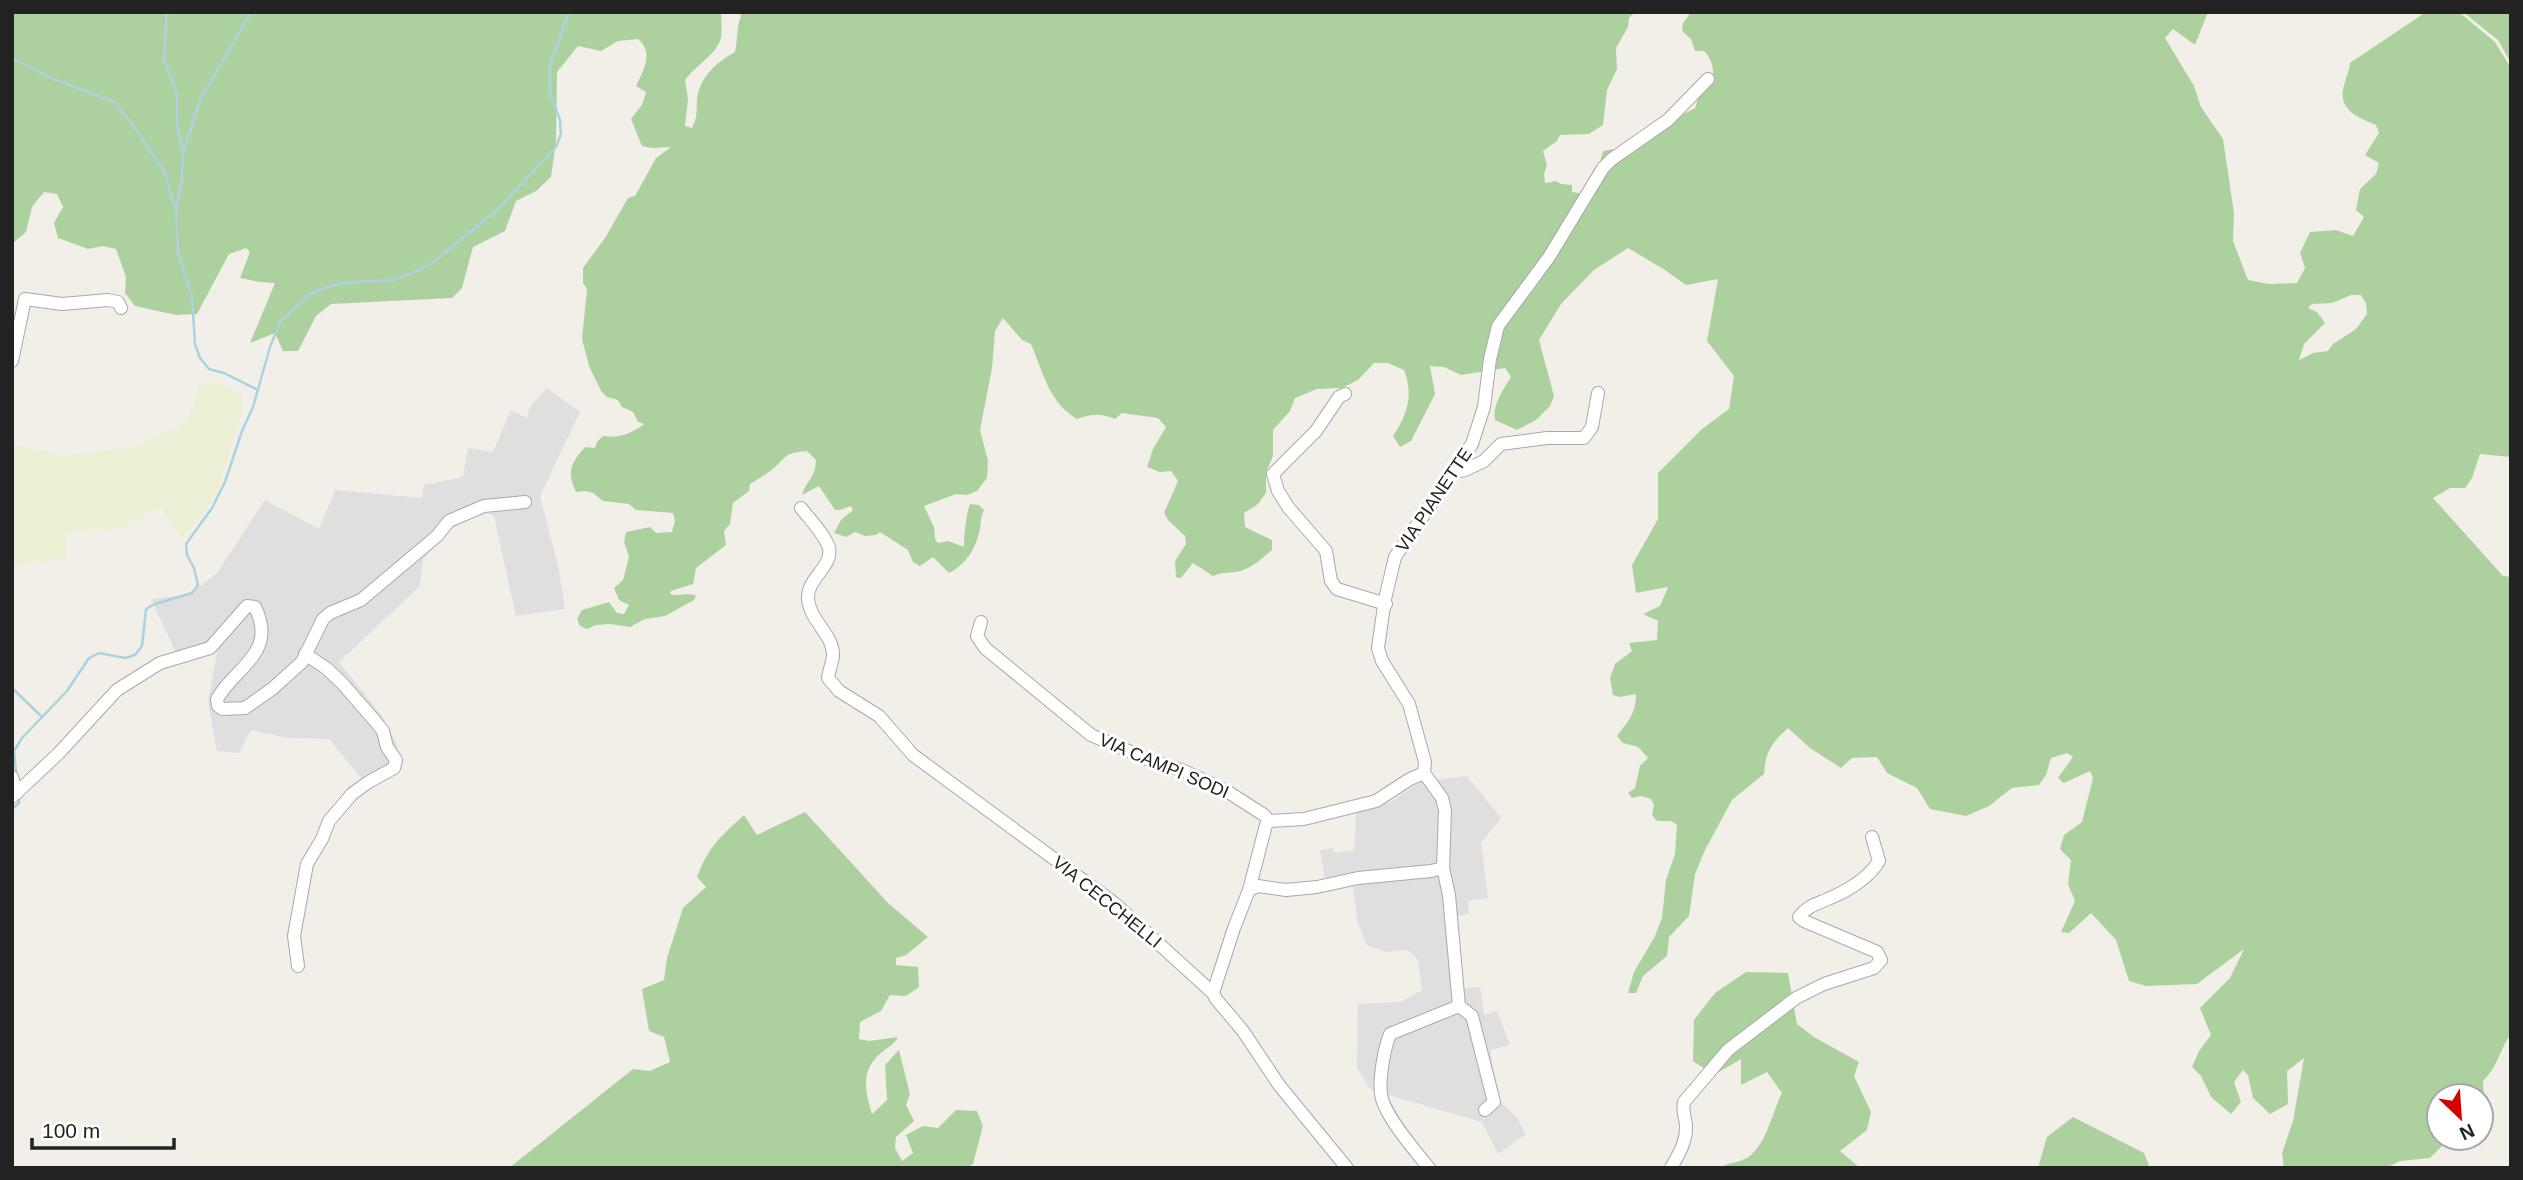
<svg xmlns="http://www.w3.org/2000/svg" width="2523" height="1180" viewBox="0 0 2523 1180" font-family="Arial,sans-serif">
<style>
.residential{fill:#e0dfdf}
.farmland{fill:#eef0d5}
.forest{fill:#add19e;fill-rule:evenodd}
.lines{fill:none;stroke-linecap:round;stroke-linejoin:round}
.stream{stroke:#aad3df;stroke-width:2.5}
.minor-casing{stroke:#a9a9a9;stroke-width:14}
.minor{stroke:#fff;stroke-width:12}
.labels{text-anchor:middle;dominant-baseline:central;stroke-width:6;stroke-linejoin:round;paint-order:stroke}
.street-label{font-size:18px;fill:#222;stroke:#fff}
</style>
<rect width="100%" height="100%" fill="#f2efe9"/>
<!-- residential -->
<g class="residential">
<polygon points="547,388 580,412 540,496 559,570 565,609 516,616 494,516 482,510 460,520 423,559 420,586 339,662 382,716 397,745 398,771 368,786 329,739 288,738 251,730 239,753 217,751 208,703 219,640 177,655 151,599 189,595 217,573 265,500 319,529 335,490 422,498 424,485 463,477 468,448 493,452 511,410 527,418 530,407"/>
<polygon points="1467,776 1501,818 1481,843 1488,898 1468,901 1469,914 1456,916 1464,988 1480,987 1484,1015 1497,1011 1510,1045 1490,1050 1500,1101 1517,1118 1526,1134 1498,1154 1482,1122 1371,1090 1357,1068 1358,1004 1401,1002 1422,990 1418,960 1408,950 1385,952 1367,945 1358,924 1351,876 1325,880 1320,850 1333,848 1335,853 1354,850 1356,813 1390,802 1422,781"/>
</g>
<!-- farmland -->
<polygon class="farmland" points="218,382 241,394 242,413 217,492 195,524 181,538 160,507 118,528 65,533 65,558 15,565 12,563 12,443 57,454 109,451 141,444 188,421 201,383"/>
<!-- forest -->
<g class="forest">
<path d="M12,12H721C721,20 723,34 720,41C713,57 695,66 685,80L688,99L685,126L692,128C698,117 696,111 697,100C699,77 717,62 735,52C738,39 736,28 741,16L739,12H1635L1629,18L1628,27L1616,48L1617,69L1607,90L1603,125L1589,134L1560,135L1557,141L1543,151L1547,165L1544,174L1545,183L1556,181L1561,184L1572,185V192L1591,195L1603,151L1620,148L1695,108C1697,103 1698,96 1701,91C1704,87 1707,87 1710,83C1717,73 1711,58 1704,51H1695L1691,39L1682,31L1683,23L1689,15L1688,12H2208L2195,45L2173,29L2165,38L2194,86L2201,107L2223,139L2234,213L2233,241L2248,280L2269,284L2297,283L2305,268L2300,253L2310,232L2336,230L2353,236L2364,217L2356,210L2360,189L2376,174L2379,163L2365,155L2379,133L2376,125C2361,118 2340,112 2343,91C2344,81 2349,73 2350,63L2426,12H2459L2495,42L2511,68V457L2480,454L2472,478L2465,488H2450L2433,498L2503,576L2511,577V1038H2508C2499,1053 2496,1069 2483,1081L2485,1117L2481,1120V1096H2439V1138H2442L2443,1145L2430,1158L2400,1161L2386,1168H2284L2282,1153L2293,1121L2304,1058L2287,1071L2288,1104L2270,1114L2253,1098L2248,1075L2243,1070L2234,1082L2241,1102L2231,1114L2211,1097L2201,1076L2192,1067L2199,1051L2211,1035L2200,1008L2230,978L2244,949L2197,984L2146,986L2129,981L2116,940L2091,913L2069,933L2061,932L2075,901L2068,884L2071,860L2060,849L2064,835L2082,822L2093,778L2090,771L2064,783L2058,778L2073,757L2067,753L2051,758L2046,775L2039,785L2012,788L1989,806L1966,816L1930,809L1917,788L1887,773L1877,757L1852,758L1841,768L1810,748L1788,728C1772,742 1765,753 1764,774L1732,800L1705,850L1695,874L1689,916L1669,937L1667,956L1643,976L1636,993H1628L1634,972L1654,938L1662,918L1666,880L1675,854L1677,825L1671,821H1657L1652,815L1654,805L1651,799L1641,796L1632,798L1628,793L1635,788L1640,766L1648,758L1638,747L1623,743L1617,736C1628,722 1636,713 1636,694L1620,697L1613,695L1610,678L1615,664L1632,651L1629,643L1657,640L1658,621L1643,614L1660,606L1668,587L1636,593L1632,565L1658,519V473L1702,429L1729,409L1734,376L1707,341L1718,279L1686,285L1665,270L1628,248L1594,270L1561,304L1539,340L1554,396L1550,406L1536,420L1517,430L1495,420C1492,405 1503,390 1511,377L1505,368L1461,375L1444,367L1430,366L1435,394L1411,441L1400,447L1393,436C1407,415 1414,395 1404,370L1388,363H1374L1358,380L1342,388L1317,389L1295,398L1290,411L1273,430V456L1266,472V493L1258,504L1244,513L1245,527L1272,540V550C1261,559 1250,570 1236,572C1227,573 1222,572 1213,576L1193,563L1181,578L1176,577L1175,561L1186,544L1185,536L1168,520L1164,513L1178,481L1171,471L1160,472L1147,467L1153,449L1166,427L1158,418L1122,413L1115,419C1100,413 1092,414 1077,419C1049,403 1043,372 1031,344L1022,340L1003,318L995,331L992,368L980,430L988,461L987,478L977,491L967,495L956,494L924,506L934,527L935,539L938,543L948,541L964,547C964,536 966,514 970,504L979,505L984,510C979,519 982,524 979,533C975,550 965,565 949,573L933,557L920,566L913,562L908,550L880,532L876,535L865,536L855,532L846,537L834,533L841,520L853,510L851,506L840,510H835L819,486L802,495C807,479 815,480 816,460L807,451C780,453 787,459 769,472C763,476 756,480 750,484L749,491L733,503L730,524L724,531L726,545L696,568L693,584L671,591L670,594C678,597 687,592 696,596L694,600L665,616L645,619L630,627L610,624L596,625L587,629L580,626L577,619L582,610L609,602L617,613L624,614L629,605L619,600L614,588L623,580L629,557L624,542L626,532L650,527L656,533L672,532L675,521L673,513L636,510L629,504L603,501L593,493L586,491L576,492C566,472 571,463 585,447L595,448L597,442L603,436C618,439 633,433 644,424L638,422L633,412L622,407L618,400L607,397L601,391L589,366L582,339L587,289L583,283V268L605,238L628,198L635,196L656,158L671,147L652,148L642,146L631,119L642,105L646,92L636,86C644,69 654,53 638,39L618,41L601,51L578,46L557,72L556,141L551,177L536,191L516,201L505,231L473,247L462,288L452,298L331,304L316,316L298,351H283L275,333L250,343L275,283L260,282L240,278L250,252L246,248L229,254L197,314L176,315L135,306L125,293L126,277L116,249L103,246L88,249L58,238L54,223L63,207L57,194L44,192L32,207L26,232L12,244ZM2351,295H2361L2366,303L2367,314L2356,329L2333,344L2328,351L2313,353L2299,360L2304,344L2325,323L2317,312L2308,308L2312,304L2332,303Z"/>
<polygon points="2463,12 2511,12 2511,63 2498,40"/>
<path d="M805,812L888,903L928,937L906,955L896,958V965L918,967L919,987L906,996L890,995L881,1011L860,1022L859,1039L869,1041L898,1037C893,1046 889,1046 882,1052C860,1070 865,1091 872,1114L887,1100L885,1065L899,1050L910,1094L906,1105L914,1121L896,1137L895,1148L902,1161L913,1153L906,1135L923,1126L938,1128L956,1110L977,1111L983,1126L973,1164L966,1168H509L633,1069L650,1071L670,1062L664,1037L649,1031L642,989L664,980L667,958L683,908L706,887L697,877C709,846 720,837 744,815L757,835Z"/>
<path d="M1746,972L1788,973L1797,1024L1814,1037L1859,1062L1854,1076L1871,1112L1867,1130L1840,1151L1860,1168H1724L1725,1165C1732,1163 1742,1161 1747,1158C1766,1146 1772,1113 1782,1093L1767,1072L1741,1085V1059L1714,1075L1693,1061L1694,1020L1715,993Z"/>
<polygon points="2073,1117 2144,1153 2150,1168 2038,1168 2047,1137"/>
</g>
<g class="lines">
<!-- stream -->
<g class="stream">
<polyline points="167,12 164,59 177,94 177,123 183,153 182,182 176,210 178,253 192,296 195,344 200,358 209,369 224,373 258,390"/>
<polyline points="12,58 51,78 114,102 132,124 164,171 175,207"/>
<polyline points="183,153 200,100 251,12"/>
<polyline points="12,688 42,717"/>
<polyline points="16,772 14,751 22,738 67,691 89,658 99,653 125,658 135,655 142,646 146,609 155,604 192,593 198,585 194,568 187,555 186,544 212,508 225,482 242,431 253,407 270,347 280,322 311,293 325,288 342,283 393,280 419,270 432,263 497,210 556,147 561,134 560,120 550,93 550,65 569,12"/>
<polyline points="12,809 19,803 19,796"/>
</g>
<defs>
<g id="minor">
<polyline points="12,361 25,299 62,304 108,300 118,302 121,308"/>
<polyline points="1345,394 1339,397 1316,431 1273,474 1278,491 1288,507 1326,551 1331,581 1337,589 1386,604"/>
<polyline points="1455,472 1465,470 1484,461 1501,444 1547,438 1584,438 1592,427 1598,393"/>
<path d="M801,508C810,520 824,533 829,548C833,566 808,578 808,597C808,620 834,634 833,656C832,663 829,671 828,678L839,691L879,716L913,755L1114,903L1213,993L1216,999L1243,1031L1279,1085L1347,1168"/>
<polyline points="981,622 977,636 985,648 1091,735 1147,759 1184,771 1225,790 1264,815 1269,821"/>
<path d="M1424,773L1442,798L1445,810L1443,868L1449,895L1459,1006L1390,1034C1384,1049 1379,1078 1381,1094C1383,1114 1416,1152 1429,1168"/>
<polyline points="12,777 17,793"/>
<path d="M12,797L58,754L117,690L160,663L210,648L247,606L255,607C278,653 235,667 217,699L218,706L223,709L245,708L272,689L302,662L323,619L330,613L361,600L437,536L449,521L484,506L525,502"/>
<polyline points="1249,890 1258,886 1286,890 1317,887 1358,878 1431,871 1443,868"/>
<polyline points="298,966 294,936 307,864 322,839 329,821 352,794 367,783 394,768 396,760 387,747 383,731 375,721 342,683 326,668 305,654"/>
<polyline points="1213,993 1234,928 1249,890 1266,825 1269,821 1304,819 1376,801 1410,779 1424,773 1425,762 1409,704 1382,661 1378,648 1385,599 1395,557 1472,444 1484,407 1490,359 1498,326 1549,257 1603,168 1612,159 1668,120 1708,79"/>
<polyline points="1459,1006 1472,1016 1494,1102 1485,1110"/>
<path d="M1671,1168C1679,1154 1687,1141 1686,1125C1685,1116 1682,1111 1684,1102L1728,1050L1796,998L1824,984L1874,968L1881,960L1877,952L1804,921L1799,917C1807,906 1817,904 1828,899C1847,891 1868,879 1879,861L1872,837"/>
</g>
</defs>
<!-- minor casing -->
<use href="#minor" class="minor-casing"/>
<!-- minor -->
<use href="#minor" class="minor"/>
</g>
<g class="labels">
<!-- street labels -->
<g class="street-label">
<text transform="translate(1434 500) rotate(-56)">VIA PIANETTE</text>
<text transform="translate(1164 766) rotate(23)">VIA CAMPI SODI</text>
<text transform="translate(1107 902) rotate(39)">VIA CECCHELLI</text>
</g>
</g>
<!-- border -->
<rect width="2523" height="1180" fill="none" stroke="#222222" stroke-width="28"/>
<!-- north arrow -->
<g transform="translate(2460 1117) rotate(155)"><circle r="33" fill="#ffffff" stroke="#a7a7a7" stroke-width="2"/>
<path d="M0-5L12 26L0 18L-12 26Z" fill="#d40000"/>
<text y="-10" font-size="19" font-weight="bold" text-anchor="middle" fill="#222222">N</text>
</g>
<!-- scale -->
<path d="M32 1138v10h142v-10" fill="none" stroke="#222222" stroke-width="3.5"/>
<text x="42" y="1138" font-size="21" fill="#222222" stroke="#ffffff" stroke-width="5" paint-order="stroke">100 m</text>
</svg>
